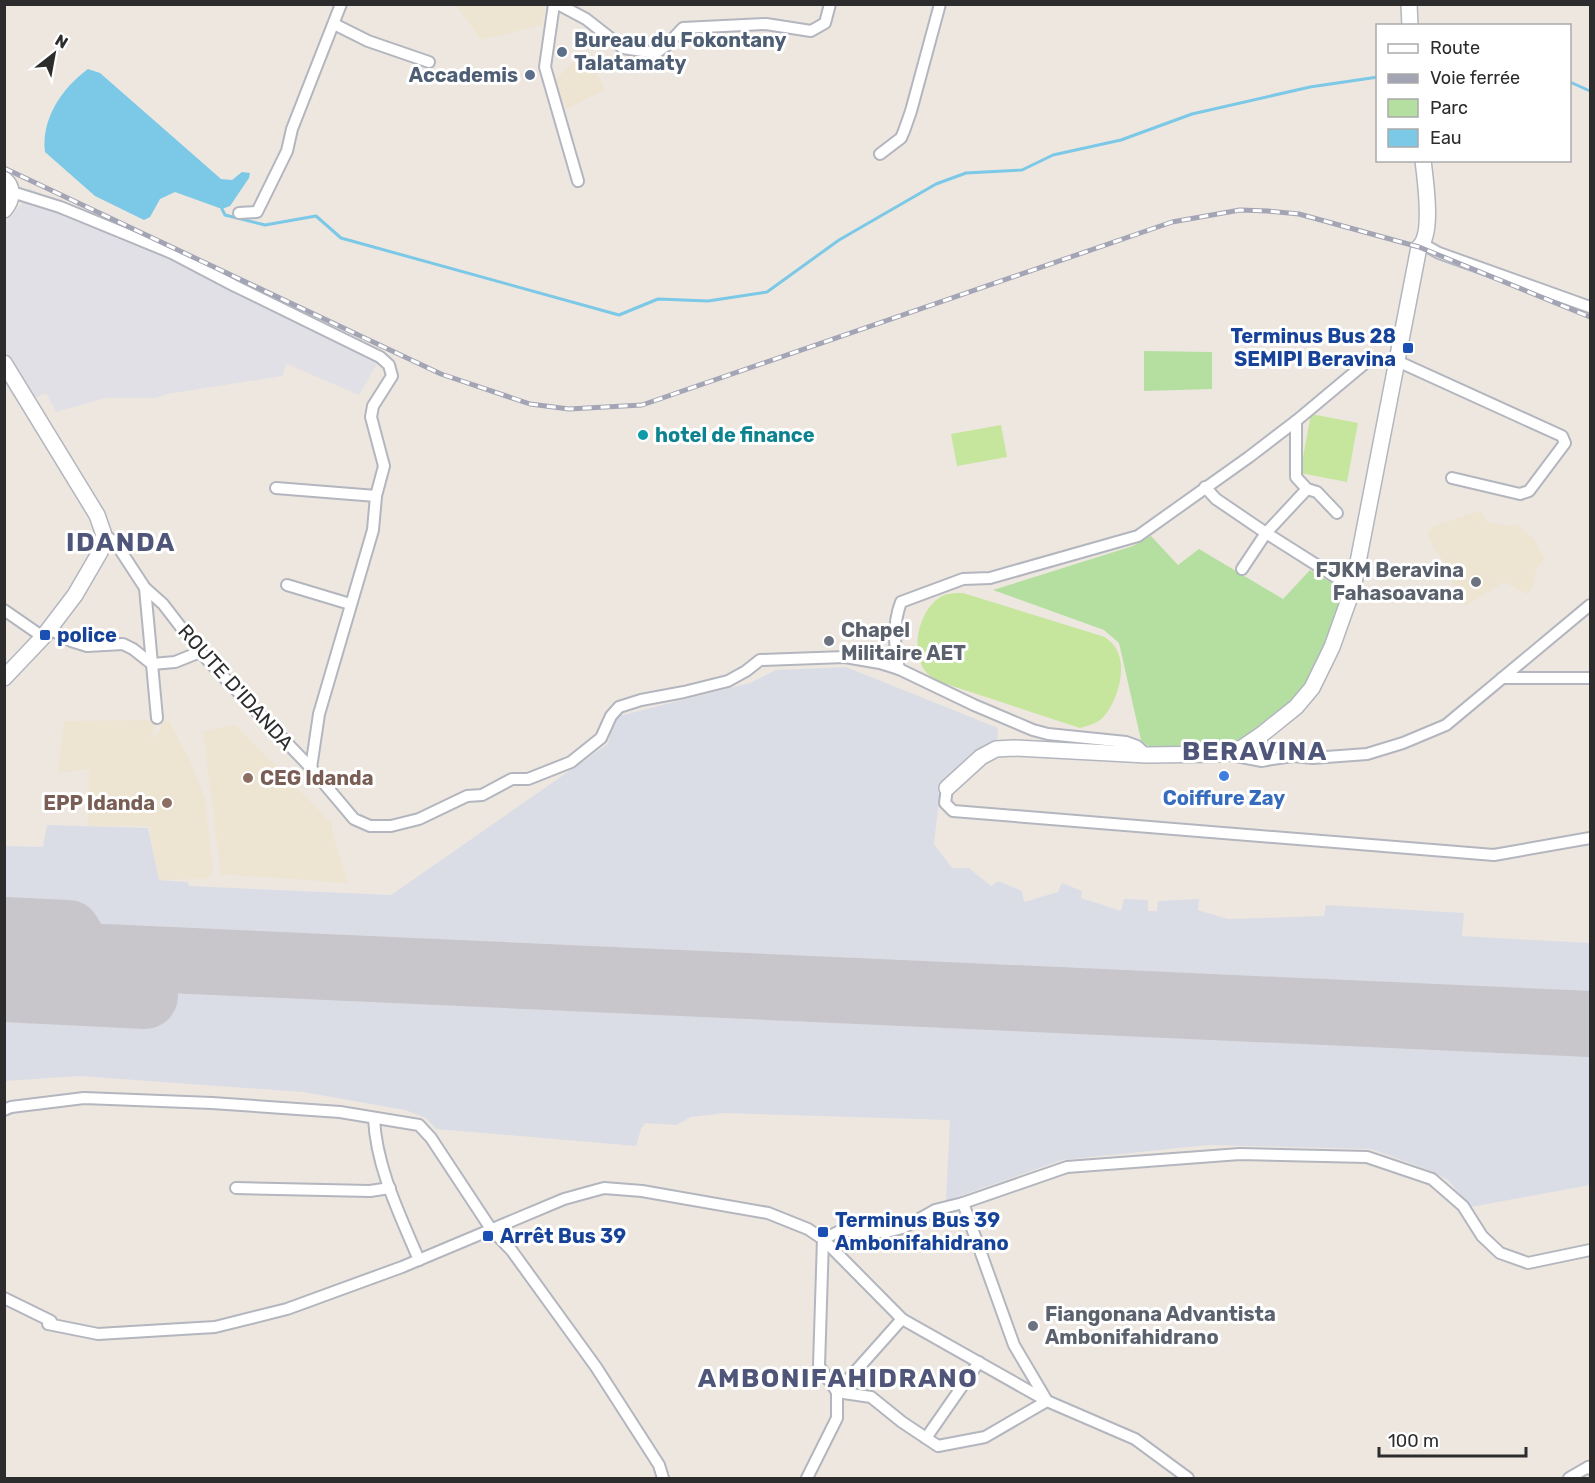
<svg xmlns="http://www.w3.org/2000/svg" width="1595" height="1483" viewBox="0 0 1595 1483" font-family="Rubik,sans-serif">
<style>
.industrial{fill:#e1e0e6}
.education{fill:#ede4d1}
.airport{fill:#dbdde6}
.green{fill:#b5dfa1}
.pitch{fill:#c6e59d}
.water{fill:#7bc8e7}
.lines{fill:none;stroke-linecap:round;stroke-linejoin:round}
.stream{stroke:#7bc8e7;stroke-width:3}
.runway{stroke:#c8c6ca;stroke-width:66}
.street-casing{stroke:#b3b6be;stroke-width:14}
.secondary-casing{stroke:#b3b6be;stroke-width:18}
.street{stroke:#fff;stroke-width:10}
.secondary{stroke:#fff;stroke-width:15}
.rail-casing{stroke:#a3a5b5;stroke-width:5}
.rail{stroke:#fff;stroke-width:3;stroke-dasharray:9;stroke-linecap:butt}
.service-dot{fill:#5c6f8a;stroke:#fff;stroke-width:2}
.transit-dot{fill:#1a4fb4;stroke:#fff;stroke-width:2}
.culture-dot{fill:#0f9aa8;stroke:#fff;stroke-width:2}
.worship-dot{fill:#6b7280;stroke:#fff;stroke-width:2}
.shop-dot{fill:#3f7fe0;stroke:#fff;stroke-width:2}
.education-dot{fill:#8d6e63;stroke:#fff;stroke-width:2}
.labels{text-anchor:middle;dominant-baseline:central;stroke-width:6;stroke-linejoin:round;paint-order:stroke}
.service-label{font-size:20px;font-weight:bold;fill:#4e5e75;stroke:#fff;text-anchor:start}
.transit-label{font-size:20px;font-weight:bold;fill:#164399;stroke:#fff;text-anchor:start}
.culture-label{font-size:20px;font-weight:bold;fill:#0d838f;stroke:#fff;text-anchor:start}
.worship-label{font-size:20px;font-weight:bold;fill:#5b616d;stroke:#fff;text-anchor:start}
.street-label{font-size:20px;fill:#2c2c2c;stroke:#fff}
.education-label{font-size:20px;font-weight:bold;fill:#785e54;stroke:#fff;text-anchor:start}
.shop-label{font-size:20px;font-weight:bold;fill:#366cbe;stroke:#fff}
.district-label{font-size:26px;font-weight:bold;letter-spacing:1.5px;fill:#4f567a;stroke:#fff}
</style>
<rect width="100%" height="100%" fill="#ede7e0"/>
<!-- industrial -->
<polygon class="industrial" points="29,188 158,250 381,357 359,395 287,364 282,376 167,394 155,398 106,398 56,412 46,393 34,398 5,350 5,223 22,203"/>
<!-- education -->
<g class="education">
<polygon points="456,5 546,5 542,25 481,40"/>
<polygon points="585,52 605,89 567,109 553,82"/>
<polygon points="1481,510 1487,522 1508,526 1516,524 1533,538 1545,559 1537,568 1532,588 1527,594 1504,582 1465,606 1452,586 1453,573 1434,549 1427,533 1434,526"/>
<polygon points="153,720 154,731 150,740 160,732 162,720 169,721 190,761 205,799 213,872 205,879 159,880 149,826 88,826 89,769 58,773 64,721"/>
<polygon points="236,725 332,824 332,831 348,883 221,874 203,731"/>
</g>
<!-- airport -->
<polygon class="airport" points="846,667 998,728 997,745 959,772 940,792 934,844 952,868 969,868 991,886 998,881 1022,891 1024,902 1058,892 1062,883 1082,891 1081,898 1121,911 1124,899 1148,900 1148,911 1157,911 1158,901 1199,899 1198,910 1228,919 1324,916 1326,905 1464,913 1462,936 1590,943 1590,1185 1471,1207 1448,1180 1429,1170 1371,1149 1209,1145 1062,1160 946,1201 950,1120 725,1113 691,1117 676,1125 645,1123 641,1129 636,1146 436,1129 426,1118 405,1110 303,1092 79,1076 5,1081 5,846 43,847 47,825 148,828 159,880 188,882 189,886 391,895 608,744 615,717 750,683 776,670"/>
<!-- green -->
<g class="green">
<polygon points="1144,351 1212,352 1212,389 1144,391"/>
<polygon points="1151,536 1178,565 1199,549 1283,599 1310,570 1342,589 1334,623 1320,662 1297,697 1240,744 1212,753 1156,752 1141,740 1119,643 1104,630 993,590 1133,546"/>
</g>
<!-- pitch -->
<g class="pitch">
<polygon points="1311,414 1358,423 1347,482 1300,473"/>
<polygon points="1001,425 1007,457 957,466 951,434"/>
<path d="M963,593L1105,637C1108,640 1113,643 1115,647C1128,666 1118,699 1105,715C1099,723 1090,725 1080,728L937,681C934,678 928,675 926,672C910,652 918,612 939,598C946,593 955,593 963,593Z"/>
</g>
<!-- water -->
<path class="water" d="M88,69L100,73L221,179L232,180L242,172L250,173L249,178L230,206L222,209L175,192L160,199L150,217L144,220L95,196L45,152C41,119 62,88 88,69Z"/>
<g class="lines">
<!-- stream -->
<g class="stream">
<polyline points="1570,82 1590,91"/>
<polyline points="222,209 225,215 265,225 316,216 341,238 619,315 658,299 708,301 767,292 839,240 936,184 966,173 1022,170 1053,155 1121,140 1192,114 1310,87 1378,77"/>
</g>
<!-- runway -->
<g class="runway">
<polyline points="4,930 68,933 82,956 1590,1024"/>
<polyline points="4,989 145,996"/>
</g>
<defs>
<g id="street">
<polyline points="554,4 545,67 578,181"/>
<polyline points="558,4 586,19 623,48 656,53 667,45 683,28 766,24 811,31 825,23 830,4"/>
<polyline points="334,24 368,41 429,62"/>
<polyline points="880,154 901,138 904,131 911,111 940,4"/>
<polyline points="12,192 60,207 172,253 233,285 380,357 389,365 392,376 373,406 371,417 384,466 376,496 373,530 319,714 311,768"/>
<polyline points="239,213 257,212 287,151 292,129 341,4"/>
<polyline points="1423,244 1439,253 1590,307"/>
<polyline points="1296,421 1296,477 1307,489 1317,492 1337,513"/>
<polyline points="1205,487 1216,499 1266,533 1353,588"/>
<polyline points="276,488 376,496"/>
<polyline points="104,535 115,542 145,588 163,604 200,652 311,768 354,819 370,826 391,826 419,819 467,796 482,795 512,779 528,779 571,762 601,738 611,716 619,707 641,700 684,692 728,681 746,671 760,660 845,657 880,663 899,669 974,705 1033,730 1048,734 1126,742 1137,746 1147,755"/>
<polyline points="1242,569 1266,533 1307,489"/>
<polyline points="287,585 350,604"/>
<polyline points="145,588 157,718"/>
<polyline points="4,610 43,637"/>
<polyline points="50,629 71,641 87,646 123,644 133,649 152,664 175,662 200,652"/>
<path d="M899,669C894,647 893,623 901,602L963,579L990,578L1138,536L1249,457L1296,421L1369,360L1397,361L1562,436L1565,443L1529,491L1520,494L1452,478"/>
<polyline points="1502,678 1590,678"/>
<polyline points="1261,735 1264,751 1272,759 1293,756 1313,758 1367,754 1403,743 1446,725 1590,605"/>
<polyline points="1225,754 1262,761 1272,759"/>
<polyline points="947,788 945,803 953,811 1494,855 1590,838"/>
<polyline points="4,1110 11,1107 84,1098 212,1103 340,1112 419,1125 431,1138 491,1229 512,1251 596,1367 659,1465 663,1478"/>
<path d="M374,1118C376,1167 400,1215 419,1260"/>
<polyline points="236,1188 370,1191 390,1188"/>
<polyline points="963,1203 1014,1345 1047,1401"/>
<polyline points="823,1239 840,1231 886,1232 903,1228 935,1210 963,1203 1067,1167 1240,1154 1367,1157 1432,1179 1463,1206 1482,1236 1500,1253 1528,1263 1590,1250"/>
<polyline points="4,1298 51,1321 48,1324 98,1334 215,1327 287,1309 402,1267 564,1199 604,1188 642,1191 768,1213 808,1229 823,1239 902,1319 1047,1401 1135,1439 1188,1478"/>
<polyline points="837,1392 871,1397 902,1422 938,1446 985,1437 1047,1401"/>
<polyline points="837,1392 902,1319"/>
<polyline points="926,1438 979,1362"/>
<polyline points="807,1478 837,1418 837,1392 819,1366 823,1239"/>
<polyline points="1569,1478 1588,1467 1590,1469"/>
</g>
<g id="secondary">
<polyline points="1409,4 1410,26"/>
<path d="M4,179C15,188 12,201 4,210"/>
<polyline points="4,363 97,515 104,535 100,552 75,595 43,637 4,678"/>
<path d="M947,788L981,757L996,749L1014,748L1147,755L1223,754L1242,748L1261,735L1296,707L1312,688L1332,647L1353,588L1419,247C1434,234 1425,179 1423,160"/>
</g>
</defs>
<!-- street casing -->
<use href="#street" class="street-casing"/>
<!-- secondary casing -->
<use href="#secondary" class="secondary-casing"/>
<!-- street -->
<use href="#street" class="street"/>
<!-- secondary -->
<use href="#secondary" class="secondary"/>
<defs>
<polyline id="rail" points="4,168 441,374 530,404 569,409 642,405 1172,222 1240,210 1268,211 1299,214 1419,247 1590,317"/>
</defs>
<!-- rail casing -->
<use href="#rail" class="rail-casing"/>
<!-- rail -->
<use href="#rail" class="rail"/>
</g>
<!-- markers -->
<g class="service-dot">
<circle cx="562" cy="52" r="6"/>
<circle cx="530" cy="75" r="6"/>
</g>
<g class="transit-dot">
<rect x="1402" y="342" width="12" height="12" rx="3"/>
<rect x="39" y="629" width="12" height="12" rx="3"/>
<rect x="817" y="1226" width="12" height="12" rx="3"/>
<rect x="482" y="1230" width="12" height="12" rx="3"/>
</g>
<circle class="culture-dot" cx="643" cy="435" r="6"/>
<g class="worship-dot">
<circle cx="1476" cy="582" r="6"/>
<circle cx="829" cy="641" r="6"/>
<circle cx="1033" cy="1326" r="6"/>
</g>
<circle class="shop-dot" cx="1224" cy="776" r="6"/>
<g class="education-dot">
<circle cx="248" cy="778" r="6"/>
<circle cx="167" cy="803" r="6"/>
</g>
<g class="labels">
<!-- service labels -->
<g class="service-label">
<text x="574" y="40">Bureau du Fokontany<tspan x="574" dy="23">Talatamaty</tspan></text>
<text x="518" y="75" text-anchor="end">Accademis</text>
</g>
<!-- transit labels -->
<g class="transit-label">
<text x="1396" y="336" text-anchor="end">Terminus Bus 28<tspan x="1396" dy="23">SEMIPI Beravina</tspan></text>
<text x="57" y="635">police</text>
<text x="835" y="1220">Terminus Bus 39<tspan x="835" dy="23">Ambonifahidrano</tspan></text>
<text x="500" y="1236">Arrêt Bus 39</text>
</g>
<!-- culture labels -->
<g class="culture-label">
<text x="655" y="435">hotel de finance</text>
</g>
<!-- worship labels -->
<g class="worship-label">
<text x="1464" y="570" text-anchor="end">FJKM Beravina<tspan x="1464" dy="23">Fahasoavana</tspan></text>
<text x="841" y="630">Chapel<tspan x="841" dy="23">Militaire AET</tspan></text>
<text x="1045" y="1314">Fiangonana Advantista<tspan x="1045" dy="23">Ambonifahidrano</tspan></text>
</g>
<!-- street labels -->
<g class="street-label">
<text transform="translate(236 687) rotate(48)">ROUTE D'IDANDA</text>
</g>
<!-- education labels -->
<g class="education-label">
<text x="260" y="778">CEG Idanda</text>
<text x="155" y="803" text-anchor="end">EPP Idanda</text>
</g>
<!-- shop labels -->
<g class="shop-label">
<text x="1224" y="798">Coiffure Zay</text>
</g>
<!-- district labels -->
<g class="district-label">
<text x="121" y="542">IDANDA</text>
<text x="1255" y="751">BERAVINA</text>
<text x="838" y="1378">AMBONIFAHIDRANO</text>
</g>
</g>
<!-- border -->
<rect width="1595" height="1483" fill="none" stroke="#2c2c2c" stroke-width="12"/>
<!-- legend -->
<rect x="1376" y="24" width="195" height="138" fill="#ffffff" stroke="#ababab" stroke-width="1.5"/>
<rect x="1388" y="44" width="30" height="9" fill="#ffffff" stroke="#ababab" stroke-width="1.5"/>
<text x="1430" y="54" font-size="18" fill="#2c2c2c">Route</text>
<rect x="1388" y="74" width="30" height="9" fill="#a3a5b5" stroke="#ababab" stroke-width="1.5"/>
<text x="1430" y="84" font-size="18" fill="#2c2c2c">Voie ferrée</text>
<rect x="1388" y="99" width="30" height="18" fill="#b5dfa1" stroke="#ababab" stroke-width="1.5"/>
<text x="1430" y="114" font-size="18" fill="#2c2c2c">Parc</text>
<rect x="1388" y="129" width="30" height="18" fill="#7bc8e7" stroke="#ababab" stroke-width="1.5"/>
<text x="1430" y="144" font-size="18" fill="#2c2c2c">Eau</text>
<!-- north arrow -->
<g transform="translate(54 54) rotate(31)" stroke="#ffffff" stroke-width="4.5" paint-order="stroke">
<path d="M0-4.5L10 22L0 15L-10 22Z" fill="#2c2c2c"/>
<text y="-9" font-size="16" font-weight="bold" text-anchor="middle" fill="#2c2c2c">N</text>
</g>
<!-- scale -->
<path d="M1379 1447v9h147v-9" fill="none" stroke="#2c2c2c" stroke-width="3"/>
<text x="1388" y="1447" font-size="18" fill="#2c2c2c" stroke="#ffffff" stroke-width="4.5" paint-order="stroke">100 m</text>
</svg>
